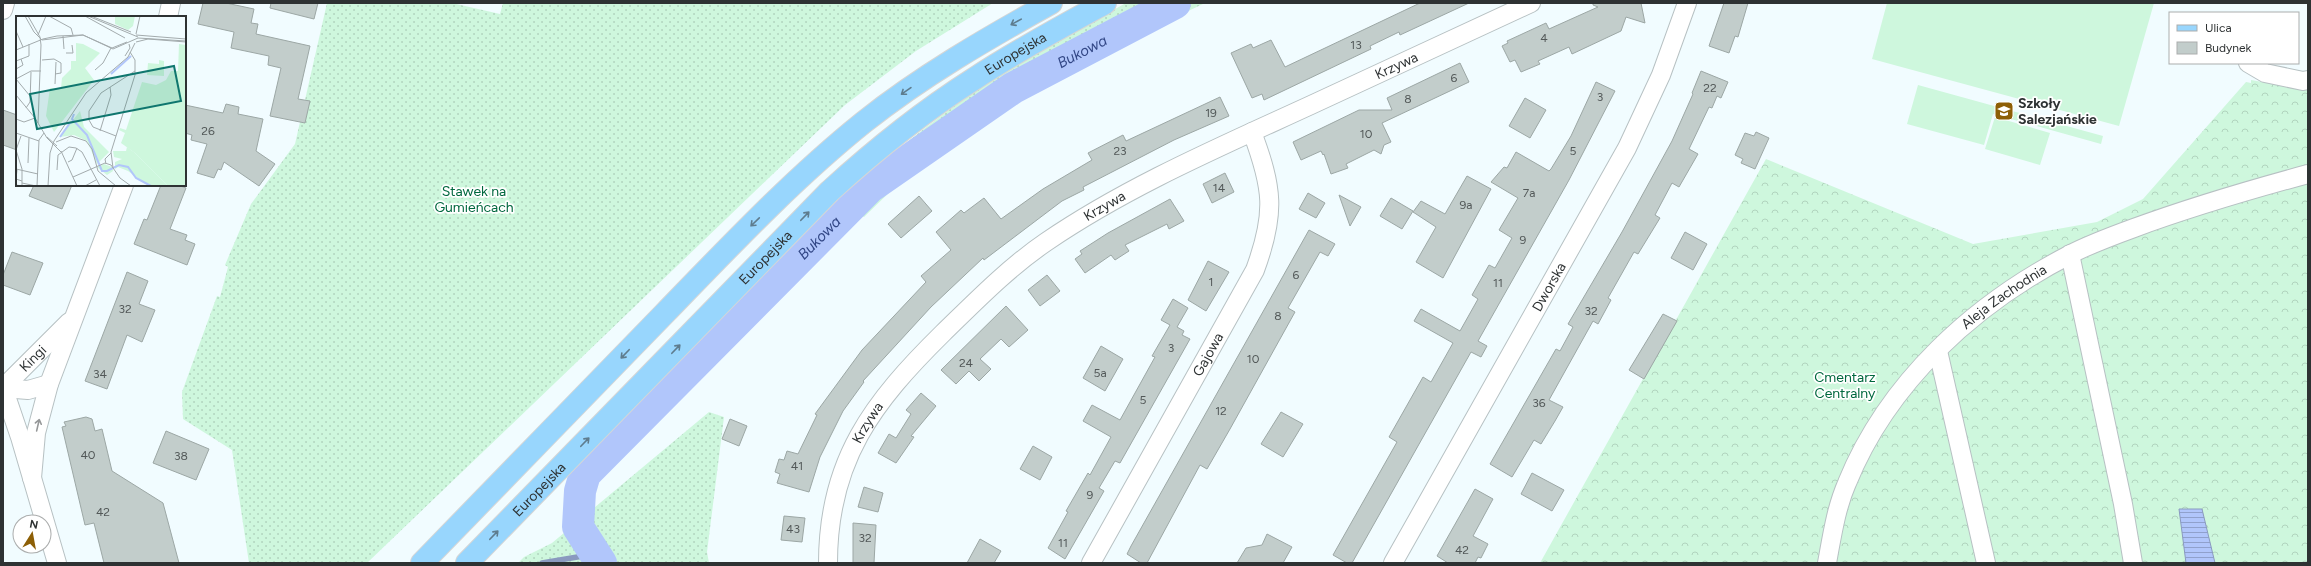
<svg xmlns="http://www.w3.org/2000/svg" width="2311" height="566" viewBox="0 0 2311 566" font-family="Figtree,sans-serif">
<style>
.grass{fill:url(#grass-dots)}
.forest{fill:url(#forest-crowns)}
.pitch{fill:#cef7dd}
.water{fill:url(#water-rules);stroke:#8a9abf}
.lines{fill:none;stroke-linecap:round;stroke-linejoin:round}
.stream{stroke:#8a9abf;stroke-width:5.5}
.river{stroke:#b1c6fb;stroke-width:32}
.building{fill:#c2cdcb;stroke:#9ca7a5}
.minor-casing{stroke:#b7c1c3;stroke-width:20}
.major-casing{stroke:#d5d6d6;stroke-width:24}
.minor{stroke:#fff;stroke-width:18}
.major{stroke:#98d6fd;stroke-width:22}
.oneway{stroke:#5e7c8e}
.oneway2{stroke:#969899}
.labels{text-anchor:middle;dominant-baseline:central;stroke-width:3.5;stroke-linejoin:round;paint-order:stroke}
.number-label{font-size:12px;fill:#535959}
.street-label{font-size:14px;fill:#2e3233;stroke:#fff}
.poi-label{font-size:14px;font-weight:bold;fill:#2e3233;stroke:#fff;text-anchor:start}
.park-label{font-size:14px;fill:#00683e;stroke:#fff}
.water-label{font-size:15px;font-style:italic;fill:#324786;stroke:#fff}
.inset-river{fill:none;stroke:#b1c6fb;stroke-width:2}
.inset-road{fill:none;stroke:#a3abad;stroke-width:1}
.view{fill:#0f766e;fill-opacity:0.15;stroke:#0f766e;stroke-width:2}
.inset-edge{fill:none;stroke:#2e3233;stroke-width:2}
</style>
<defs>
<pattern id="grass-dots" width="8" height="8" patternUnits="userSpaceOnUse"><rect width="8" height="8" fill="#cef7dd"/><path d="M2 2h.1M6 6h.1" fill="none" stroke="#b1d4be" stroke-width="1.8" stroke-linecap="round"/></pattern>
<pattern id="forest-crowns" width="20" height="18" patternUnits="userSpaceOnUse"><rect width="20" height="18" fill="#cef7dd"/><path d="M2 6a3 3 0 1 1 6 0M12 15a3 3 0 1 1 6 0" fill="none" stroke="#b1d4be"/></pattern>
<pattern id="water-rules" width="6" height="5" patternUnits="userSpaceOnUse"><rect width="6" height="5" fill="#b1c6fb"/><path d="M0 2.5h6" fill="none" stroke="#90a1cc"/></pattern>
</defs>
<rect width="100%" height="100%" fill="#f1fcff"/>
<!-- grass -->
<g class="grass">
<polygon points="327,3 452,3 500,14 503,3 993,3 916,51 845,105 367,563 249,563 232,450 183,419 182,392 217,296 220,297 228,267 225,265 251,204 295,144"/>
<path d="M1126,3H1205L1157,26L968,128L927,156L864,217L839,200C895,149 954,104 1017,63C1052,41 1090,23 1126,3Z"/>
<polygon points="709,412 724,417 707,552 709,563 518,563 524,557 552,543"/>
</g>
<!-- forest -->
<polygon class="forest" points="2251,80 2308,90 2308,563 1540,563 1766,159 1973,244 2097,222 2143,199 2246,82 2251,83"/>
<!-- pitch -->
<g class="pitch">
<polygon points="1887,3 2154,3 2119,126 1872,59"/>
<polygon points="1918,85 2103,136 2101,144 1993,114 1984,145 1907,124"/>
<polygon points="1995,117 2050,133 2040,165 1985,149"/>
</g>
<!-- water -->
<polygon class="water" points="2179,509 2202,509 2215,563 2186,563"/>
<g class="lines">
<!-- stream -->
<polyline class="stream" points="542,563 595,554"/>
<!-- river -->
<path class="river" id="s1" d="M601,563L578,527L580,491L585,474L870,187L1013,88L1175,3"/>
</g>
<!-- building -->
<g class="building">
<polygon points="203,3 226,3 254,9 251,23 258,24 256,34 310,46 298,99 310,101 305,123 270,116 281,68 268,65 269,56 231,48 234,32 198,24"/>
<polygon points="271,3 318,3 314,19 270,8"/>
<polygon points="1420,3 1469,3 1400,35 1399,32 1370,46 1371,49 1264,100 1262,94 1252,98 1231,53 1251,44 1253,48 1271,40 1285,67"/>
<polygon points="1593,3 1641,3 1645,23 1626,17 1621,31 1572,54 1569,47 1538,61 1540,64 1521,72 1515,60 1510,62 1502,46 1508,43 1507,41 1546,23 1549,29 1598,7 1593,5"/>
<polygon points="1724,3 1748,3 1738,37 1735,36 1729,53 1709,46"/>
<polygon points="1460,63 1469,82 1382,123 1391,142 1384,145 1381,154 1374,150 1346,164 1348,168 1331,174 1324,154 1323,155 1321,151 1301,160 1293,142 1359,110 1392,110 1387,98"/>
<polygon points="1701,71 1728,82 1721,98 1717,96 1712,108 1709,107 1689,149 1698,154 1679,187 1672,183 1655,215 1660,218 1638,254 1634,252 1608,298 1611,300 1598,324 1593,321 1549,400 1563,407 1555,421 1541,444 1534,440 1512,477 1490,464 1556,349 1560,351 1573,327 1568,324 1622,232 1672,141 1693,94 1692,93"/>
<polygon points="1596,82 1615,91 1569,180 1478,341 1487,346 1481,357 1471,352 1352,563 1347,563 1333,555 1397,442 1389,437 1423,377 1431,382 1453,343 1414,321 1421,309 1460,331 1478,299 1472,295 1489,265 1495,268 1512,238 1499,230 1518,198 1491,182 1504,167 1507,168 1516,152 1549,171 1551,169 1571,136"/>
<polygon points="1220,97 1229,116 1174,140 1083,187 1084,190 1062,201 984,260 983,258 931,307 863,381 864,382 843,411 820,457 809,492 777,483 780,474 775,472 779,459 784,460 787,451 798,454 817,415 815,414 862,350 926,282 921,276 951,250 936,232 961,210 964,213 984,198 1001,219 1043,189 1092,160 1088,153 1123,135 1126,141"/>
<polygon points="1525,98 1546,110 1530,138 1509,126"/>
<polygon points="226,104 239,107 238,114 263,119 256,151 275,164 259,186 224,162 221,170 218,169 214,178 197,173 207,144 191,140 192,135 185,133 185,105 223,113"/>
<polygon points="3,110 17,115 17,150 3,145"/>
<polygon points="1756,132 1769,138 1755,169 1741,163 1743,159 1735,155 1745,133 1754,136"/>
<polygon points="1225,173 1234,192 1212,203 1203,184"/>
<polygon points="1467,176 1491,189 1443,278 1416,262 1436,227 1413,212 1421,201 1445,214"/>
<polygon points="34,185 72,185 62,209 29,196"/>
<polygon points="161,185 178,185 186,188 170,229 187,235 185,240 195,244 187,265 134,244 144,219 147,220"/>
<polygon points="1308,193 1325,203 1316,218 1299,209"/>
<polygon points="1339,195 1361,207 1350,226"/>
<polygon points="919,196 932,211 901,238 888,224"/>
<polygon points="1391,198 1413,211 1402,229 1380,216"/>
<polygon points="1170,199 1184,221 1169,229 1167,224 1125,245 1129,251 1115,260 1111,255 1085,273 1075,259 1082,254 1080,251 1108,233"/>
<polygon points="1309,230 1335,244 1328,256 1320,252 1288,308 1295,312 1230,429 1207,469 1200,465 1147,563 1141,563 1127,554 1131,546"/>
<polygon points="1685,232 1707,244 1693,270 1671,258"/>
<polygon points="12,252 43,263 30,295 3,285 3,275"/>
<polygon points="1208,261 1229,272 1206,311 1188,300"/>
<polygon points="127,272 148,281 139,304 155,310 142,342 127,335 107,389 85,381"/>
<polygon points="1047,275 1060,291 1040,306 1028,290"/>
<polygon points="1173,299 1188,308 1177,327 1184,331 1182,335 1190,339 1120,463 1115,461 1099,488 1104,491 1065,559 1048,548 1068,512 1066,511 1088,473 1090,475 1111,437 1083,421 1092,405 1120,420 1155,357 1152,356 1170,325 1161,320"/>
<polygon points="1006,306 1028,330 1009,347 1001,339 980,359 991,369 979,381 969,371 956,384 941,370"/>
<polygon points="1663,314 1677,321 1644,379 1629,370"/>
<polygon points="1101,346 1123,359 1105,391 1083,378"/>
<polygon points="921,393 936,406 911,436 914,437 896,463 878,453 889,434 896,438 911,414 906,410"/>
<polygon points="1281,412 1303,424 1283,457 1261,444"/>
<polygon points="86,417 92,419 95,431 102,429 112,471 163,503 179,563 104,563 94,523 85,525 62,427 66,426 64,422"/>
<polygon points="730,419 747,426 739,446 722,439"/>
<polygon points="166,431 209,449 196,480 153,463"/>
<polygon points="1033,446 1052,457 1040,480 1020,469"/>
<polygon points="1532,473 1564,490 1552,511 1521,494"/>
<polygon points="864,487 883,493 878,512 858,507"/>
<polygon points="1475,489 1493,499 1473,536 1488,544 1481,558 1478,557 1475,563 1448,563 1437,556"/>
<polygon points="784,516 805,518 802,542 781,540"/>
<polygon points="853,523 876,525 874,563 853,563"/>
<polygon points="1267,534 1292,547 1283,563 1237,563 1246,548 1262,545"/>
<polygon points="980,539 1001,551 994,563 967,563"/>
</g>
<g class="lines">
<defs>
<g id="minor">
<polyline points="3,10 5,3"/>
<polyline points="168,17 171,3"/>
<polyline points="2248,63 2265,73 2303,81 2308,80"/>
<polyline points="2070,254 2123,504 2133,563"/>
<polyline points="1938,351 1986,563"/>
<polyline points="3,387 20,437 57,563"/>
<path id="s2" d="M3,388L69,322"/>
<polyline points="3,388 28,390 49,384"/>
<polyline points="32,478 36,433 49,384 124,185"/>
<path id="s3" d="M828,563C828,460 873,402 943,333C976,301 1008,268 1046,242C1128,186 1222,146 1311,105C1384,71 1458,37 1531,3"/>
<path id="s4" d="M1091,563L1255,270C1276,213 1273,188 1252,132"/>
<path id="s5" d="M1393,563L1627,148L1661,75L1687,3"/>
<path id="s6" d="M1827,563C1832,536 1836,508 1847,483C1888,382 1974,304 2069,255C2090,244 2112,236 2134,228C2191,207 2249,190 2308,174"/>
</g>
<g id="major">
<path d="M422,563C503,480 584,396 665,313C729,247 793,179 864,122C922,76 986,39 1051,3"/>
<path id="s7" d="M467,563L830,191C875,150 922,112 974,79C1016,51 1061,27 1105,3"/>
</g>
</defs>
<!-- minor casing -->
<use href="#minor" class="minor-casing"/>
<!-- major casing -->
<use href="#major" class="major-casing"/>
<!-- minor -->
<use href="#minor" class="minor"/>
<!-- major -->
<use href="#major" class="major"/>
</g>
<!-- one-way arrows -->
<defs><path id="oneway-shaft" d="M-6 0H5M1.5-3L5.5 0L1.5 3" fill="none" stroke-width="1.6" stroke-linecap="round" stroke-linejoin="round"/></defs>
<g class="oneway">
<use href="#oneway-shaft" transform="translate(1016 22) rotate(151)"/>
<use href="#oneway-shaft" transform="translate(906 91) rotate(145)"/>
<use href="#oneway-shaft" transform="translate(805 216) rotate(-46)"/>
<use href="#oneway-shaft" transform="translate(755 222) rotate(136)"/>
<use href="#oneway-shaft" transform="translate(676 349) rotate(-46)"/>
<use href="#oneway-shaft" transform="translate(625 354) rotate(134)"/>
<use href="#oneway-shaft" transform="translate(585 442) rotate(-46)"/>
<use href="#oneway-shaft" transform="translate(494 535) rotate(-46)"/>
</g>
<use class="oneway2" href="#oneway-shaft" transform="translate(38 425) rotate(-77)"/>
<!-- icons -->
<defs>
<symbol id="school-square" viewBox="-11 -11 22 22"><rect x="-9" y="-9" width="18" height="18" rx="4" fill="#8d5f06" stroke="#fff"/><path d="M0-5L7-2L0 1L-7-2ZM-4 1L0 2.5L4 1V4Q0 6-4 4Z" fill="#fff"/></symbol>
</defs>
<g fill-rule="evenodd">
<use href="#school-square" x="1993" y="100" width="22" height="22"/>
</g>
<g class="labels">
<!-- number labels -->
<g class="number-label">
<text x="1544" y="38">4</text>
<text x="1356" y="45">13</text>
<text x="1454" y="78">6</text>
<text x="1710" y="88">22</text>
<text x="1600" y="97">3</text>
<text x="1408" y="99">8</text>
<text x="1211" y="113">19</text>
<text x="208" y="131">26</text>
<text x="1366" y="134">10</text>
<text x="1120" y="151">23</text>
<text x="1573" y="151">5</text>
<text x="1219" y="188">14</text>
<text x="1529" y="193">7a</text>
<text x="1466" y="205">9a</text>
<text x="1523" y="240">9</text>
<text x="1296" y="275">6</text>
<text x="1211" y="282">1</text>
<text x="1498" y="283">11</text>
<text x="125" y="309">32</text>
<text x="1591" y="311">32</text>
<text x="1278" y="316">8</text>
<text x="1171" y="348">3</text>
<text x="1253" y="359">10</text>
<text x="966" y="363">24</text>
<text x="1100" y="373">5a</text>
<text x="100" y="374">34</text>
<text x="1143" y="400">5</text>
<text x="1539" y="403">36</text>
<text x="1221" y="411">12</text>
<text x="88" y="455">40</text>
<text x="181" y="456">38</text>
<text x="797" y="466">41</text>
<text x="1090" y="495">9</text>
<text x="103" y="512">42</text>
<text x="793" y="529">43</text>
<text x="865" y="538">32</text>
<text x="1063" y="543">11</text>
<text x="1462" y="550">42</text>
</g>
<!-- street labels -->
<g class="street-label">
<text stroke="none"><textPath href="#s7" startOffset="751">Europejska</textPath></text>
<text stroke="none"><textPath href="#s3" startOffset="796">Krzywa</textPath></text>
<text stroke="none"><textPath href="#s3" startOffset="472">Krzywa</textPath></text>
<text stroke="none"><textPath href="#s7" startOffset="427">Europejska</textPath></text>
<text stroke="none"><textPath href="#s5" startOffset="317">Dworska</textPath></text>
<text stroke="none"><textPath href="#s6" startOffset="330">Aleja Zachodnia</textPath></text>
<text stroke="none"><textPath href="#s4" startOffset="239">Gajowa</textPath></text>
<text stroke="none"><textPath href="#s2" startOffset="42">Kingi</textPath></text>
<text stroke="none"><textPath href="#s3" startOffset="148">Krzywa</textPath></text>
<text stroke="none"><textPath href="#s7" startOffset="103">Europejska</textPath></text>
</g>
<!-- poi labels -->
<g class="poi-label">
<text x="2018" y="103">Szkoły<tspan x="2018" dy="16">Salezjańskie</tspan></text>
</g>
<!-- park labels -->
<g class="park-label">
<text x="474" y="191">Stawek na<tspan x="474" dy="16">Gumieńcach</tspan></text>
<text x="1845" y="377">Cmentarz<tspan x="1845" dy="16">Centralny</tspan></text>
</g>
<!-- water labels -->
<g class="water-label">
<text stroke="none"><textPath href="#s1" startOffset="753">Bukowa</textPath></text>
<text stroke="none"><textPath href="#s1" startOffset="429">Bukowa</textPath></text>
</g>
</g>
<!-- overview -->
<g transform="translate(16 16)">
<rect width="170" height="170" fill="#f1fcff"/>
<path d="M60,27L67,28L84,37L69,52L78,64L38,116L30,100L34,72H45L46,62L55,53V45H60ZM64,95L68,111L93,136L81,148L71,125L58,119L44,121ZM111,131L119,137L152,170H133L112,155L102,151L99,153V146L106,143L98,141L97,135H110ZM88,148L96,151L97,155L91,159L81,151Z" fill="#cef7dd"/>
<path d="M99,0H119L117,10L112,14L99,8ZM163,28L170,29V170H152L119,137L105,127L109,117L103,114L104,112L110,114L126,66L140,69L150,64L155,55H162Z" fill="#cef7dd"/>
<path d="M143,44L148,45V60L131,59L132,47L143,48Z" fill="#cef7dd"/>
<path class="inset-river" d="M95,58L115,40M58,98L56,103L71,119L86,155H91L103,149L112,151L120,162L135,170M44,121L54,107L58,105"/>
<path class="inset-road" d="M9,0L18,16L26,24L67,19L97,33L122,22L170,25M12,0L24,21L25,29L22,107M33,0L55,12L57,19M69,0L109,22M72,0L122,21M75,0L115,16M0,15L7,31M120,18L124,0M22,19L30,0M120,19L170,23M47,20L48,33M120,26L132,23L170,26M0,34L27,23L41,20L67,19L96,32L111,26M50,37H57L56,29M109,40L114,32L113,28M26,44L38,43L45,47V57L39,58M0,45L13,40V28M0,53L7,49L5,43M79,54L87,47L95,32M0,63L15,55H25M0,63L14,80M39,68L40,46M0,79L19,102L31,122L45,136M10,92L14,86L15,56M0,103L8,106L19,102M84,115L95,79L94,71M0,117L23,125M100,120L77,111L73,104V95L85,77L119,55M31,121L41,130M40,126L55,120L70,125L76,133L82,155L100,170M45,135L61,170M52,146L56,144L61,132M12,147L13,122M90,148L89,143L95,137M97,152L95,136L119,59V44L114,36M0,153L22,158M1,154L0,163L6,165M41,154L42,139L53,131L60,132L66,136L84,170M57,161L89,147L95,149L104,162L115,170M6,167L20,170M0,169L6,170V153L0,134L5,120M21,170L23,124L28,117M32,170L34,137L38,125L70,77L112,41L119,27M69,170L80,164"/>
<path class="view" d="M158,50L165,85L21,113L14,78Z"/>
<rect width="170" height="170" class="inset-edge"/>
</g>
<!-- border -->
<rect width="2311" height="566" fill="none" stroke="#2e3233" stroke-width="8"/>
<!-- legend -->
<rect x="2169" y="12" width="130" height="52" fill="#ffffff" stroke="#abadad"/>
<rect x="2177" y="25" width="20" height="6" fill="#98d6fd" stroke="#abadad"/>
<text x="2205" y="32" font-size="12" fill="#2e3233">Ulica</text>
<rect x="2177" y="42" width="20" height="12" fill="#c2cdcb" stroke="#abadad"/>
<text x="2205" y="52" font-size="12" fill="#2e3233">Budynek</text>
<!-- north arrow -->
<g transform="translate(32 534) rotate(11)"><circle r="19" fill="#ffffff" stroke="#abadad"/>
<path d="M0-3L7 15L0 10L-7 15Z" fill="#8d5f06"/>
<text y="-6" font-size="11" font-weight="bold" text-anchor="middle" fill="#2e3233">N</text>
</g>
</svg>
